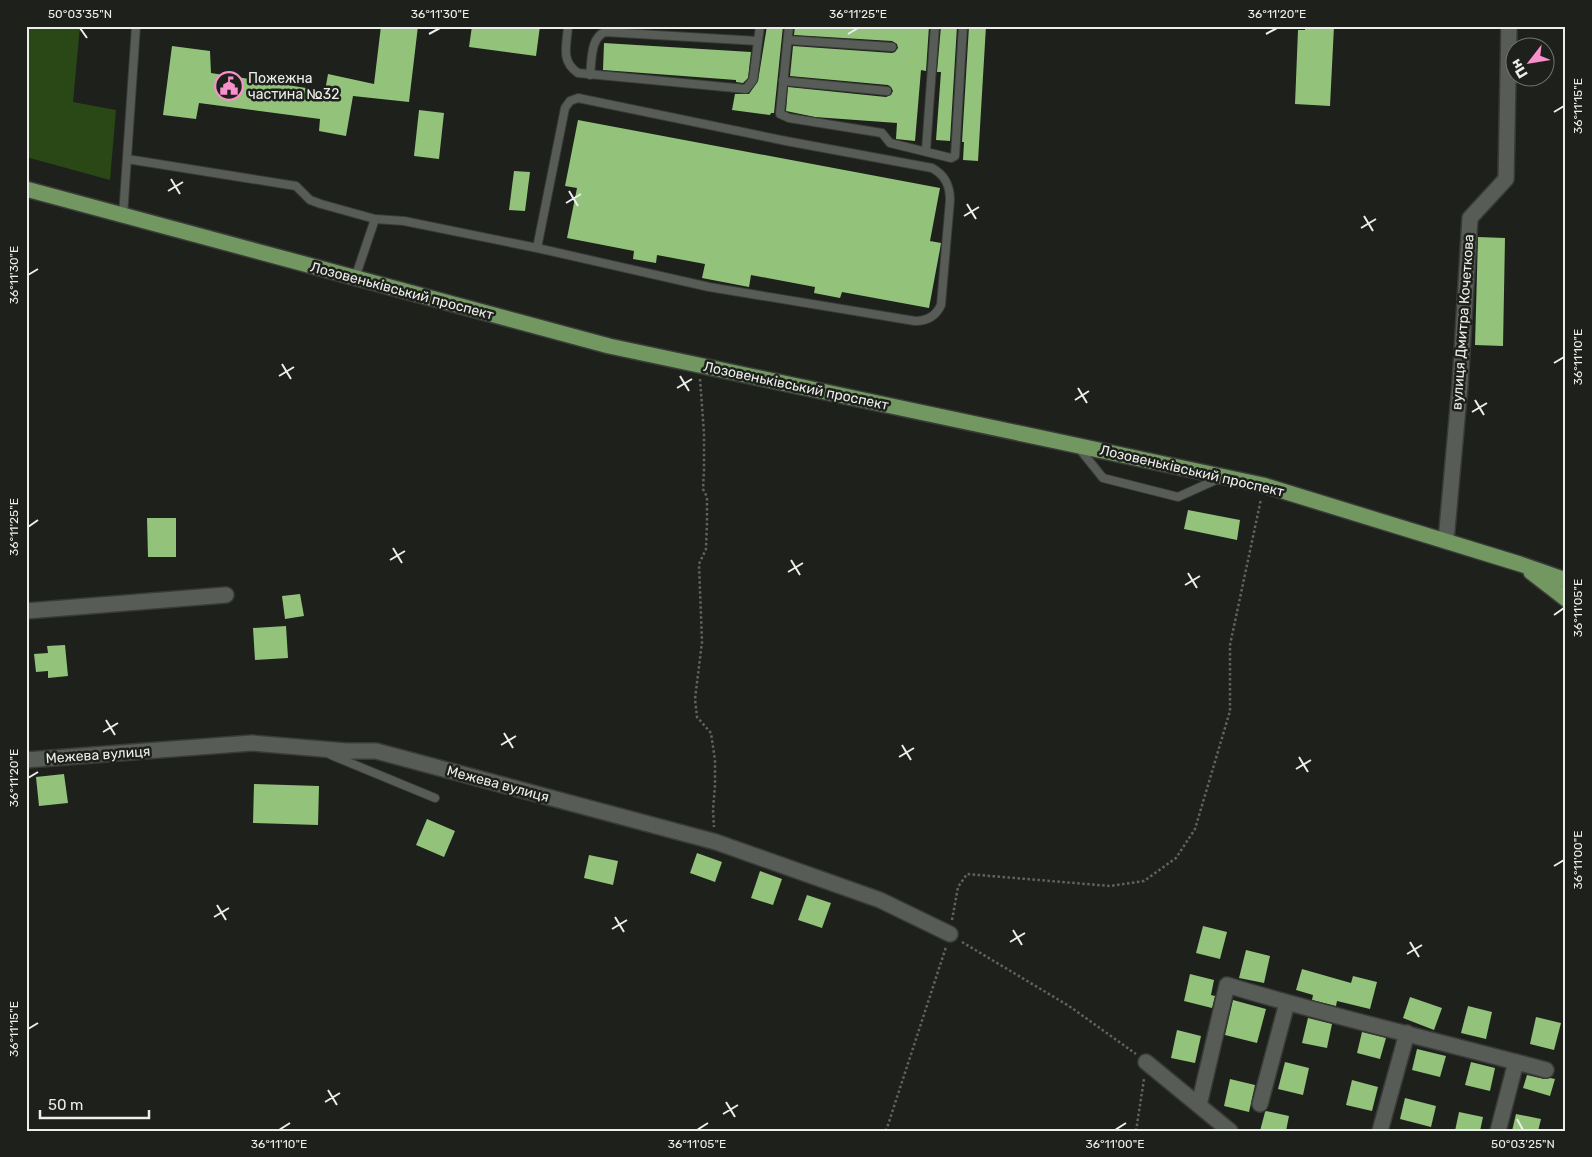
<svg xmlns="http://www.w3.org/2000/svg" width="1592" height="1157" viewBox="0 0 1592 1157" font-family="Rubik,sans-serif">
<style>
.green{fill:#294816}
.building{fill:#93c27b}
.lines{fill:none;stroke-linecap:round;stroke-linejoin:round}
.service-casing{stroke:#393b38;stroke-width:10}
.minor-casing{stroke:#393b38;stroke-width:18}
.trunk-casing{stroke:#393b38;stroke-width:18}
.path{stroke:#61635f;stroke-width:2.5;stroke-dasharray:2.5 2.5;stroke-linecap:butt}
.service{stroke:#585c56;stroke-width:8}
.minor{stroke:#585c56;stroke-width:15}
.trunk{stroke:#729760;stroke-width:15}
.ticks{fill:none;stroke:#eceeeb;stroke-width:2}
.labels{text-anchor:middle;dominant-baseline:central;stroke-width:5;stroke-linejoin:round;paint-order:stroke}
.poi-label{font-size:14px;fill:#eceeeb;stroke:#1d201b;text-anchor:start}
.street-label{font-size:14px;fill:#eceeeb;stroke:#1d201b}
.neatline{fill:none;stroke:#eceeeb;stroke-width:2}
.ticks-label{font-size:12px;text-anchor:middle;fill:#eceeeb}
</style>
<rect width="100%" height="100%" fill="#1d201b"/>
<!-- green -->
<polygon class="green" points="26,26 80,26 73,102 116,110 110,180 26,157"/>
<!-- building -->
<g class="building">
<polygon points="381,26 418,26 409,102 353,96 346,136 319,131 320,119 199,103 196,119 163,115 172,46 210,51 211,73 325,91 328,74 374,84"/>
<polygon points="472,26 540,26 536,56 469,47"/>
<polygon points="767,26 783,26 774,113 771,113 770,115 732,110 735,94 749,94 758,81"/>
<polygon points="795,26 929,26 926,71 921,70 915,141 896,139 897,123 815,117 786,111 788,87 886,97 891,95 893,91 891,87 888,85 790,76 793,46 892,53 895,52 898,48 897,44 892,41 794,35"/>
<polygon points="941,26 957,26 950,141 936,140 941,72 937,72"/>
<polygon points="969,26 986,26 978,161 963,160 964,142 962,142"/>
<polygon points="1305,26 1334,26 1330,106 1295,104 1298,30 1305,30"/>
<polygon points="604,43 751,52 748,78 743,83 736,82 736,80 603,70"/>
<polygon points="419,110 444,113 439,159 414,156"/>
<polygon points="578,120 940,188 930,241 941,243 940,249 929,308 842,292 840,298 814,293 815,287 751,275 749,287 702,278 705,264 657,255 656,263 633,259 634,251 567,238 577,188 565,186"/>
<polygon points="514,171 530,172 525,211 509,210"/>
<polygon points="1478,237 1505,238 1503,346 1475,345"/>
<polygon points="1188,510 1240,520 1237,540 1184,529"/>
<polygon points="147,518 176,518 176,557 148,557"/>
<polygon points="300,594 304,616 285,619 282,596"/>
<polygon points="286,626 288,658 255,660 253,628"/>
<polygon points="65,645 68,676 48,678 48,671 36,672 34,654 48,653 47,646"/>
<polygon points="64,774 68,803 39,806 36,777"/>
<polygon points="254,784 319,786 318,825 253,823"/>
<polygon points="427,819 455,831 444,857 416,845"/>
<polygon points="697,853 722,862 715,882 690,873"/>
<polygon points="589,855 618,861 613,885 584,878"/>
<polygon points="760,871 782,879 773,905 751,898"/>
<polygon points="807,895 831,903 822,928 798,920"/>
<polygon points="1203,926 1227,932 1220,959 1196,953"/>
<polygon points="1246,950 1270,956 1264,983 1239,978"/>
<polygon points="1302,969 1351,983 1353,976 1377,982 1370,1009 1337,1001 1336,1006 1312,1000 1313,995 1296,990"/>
<polygon points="1190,974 1214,980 1211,995 1215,996 1212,1008 1184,1001"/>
<polygon points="1410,997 1442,1008 1434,1030 1403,1018"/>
<polygon points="1233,1000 1266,1009 1257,1043 1225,1035"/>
<polygon points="1468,1006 1492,1012 1486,1039 1461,1033"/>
<polygon points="1536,1017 1561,1023 1554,1050 1530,1044"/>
<polygon points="1308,1018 1332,1024 1327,1048 1302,1043"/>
<polygon points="1177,1030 1201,1036 1195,1063 1171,1058"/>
<polygon points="1362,1032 1386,1038 1380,1059 1357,1053"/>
<polygon points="1417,1049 1446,1056 1440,1077 1412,1070"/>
<polygon points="1285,1062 1309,1068 1303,1095 1278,1089"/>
<polygon points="1471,1062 1495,1068 1490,1091 1465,1085"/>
<polygon points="1527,1075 1544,1079 1550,1078 1555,1079 1550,1096 1523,1088"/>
<polygon points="1230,1079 1255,1085 1249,1112 1224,1106"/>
<polygon points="1352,1080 1378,1087 1372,1111 1346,1105"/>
<polygon points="1405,1098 1436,1106 1431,1127 1400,1119"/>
<polygon points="1266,1111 1289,1116 1286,1131 1260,1131 1265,1112"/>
<polygon points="1459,1112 1483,1117 1480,1131 1455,1131"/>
<polygon points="1516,1114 1541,1119 1538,1131 1512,1131"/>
</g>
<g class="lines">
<defs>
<g id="service">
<path d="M568,26C567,45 560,61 578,73L746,89L753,80L760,26"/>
<polyline points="789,26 780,114 789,118 882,133 890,143 951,158 955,156 963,26"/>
<polyline points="788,40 892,47"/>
<path d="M590,75C592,61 590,38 605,32L758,41"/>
<polyline points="783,81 887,91"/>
<polyline points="926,150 935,26"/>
<path d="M127,159L296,186L310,200L321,204L375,219L404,221L537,248L709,287L915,321C928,321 936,316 941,305L950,200C950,185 945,175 932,168L786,141L578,98L570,101L565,108L537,248"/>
<polyline points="123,216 136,26"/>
<polyline points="355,278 375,219"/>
<polyline points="1078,447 1103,478 1178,497 1220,478"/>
<polyline points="331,755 435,798"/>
</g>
<g id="minor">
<polyline points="1446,541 1460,385 1470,218 1506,179 1509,26"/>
<polyline points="26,611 226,595"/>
<polyline points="26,760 252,743 346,751 376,751 716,842 880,900 950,934"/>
<polyline points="1146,1062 1230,1131"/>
<polyline points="1260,1104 1287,1003"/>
<path d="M1199,1105L1227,985C1332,1017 1440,1041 1546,1070"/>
<polyline points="1380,1131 1407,1033"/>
<polyline points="1498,1131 1516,1062"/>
</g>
<g id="trunk">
<polyline points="26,189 609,346 1263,485 1520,564 1566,580"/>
<polyline points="1531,572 1566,599"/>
</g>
</defs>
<!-- service casing -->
<use href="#service" class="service-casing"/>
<!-- minor casing -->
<use href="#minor" class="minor-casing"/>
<!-- trunk casing -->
<use href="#trunk" class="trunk-casing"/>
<!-- path -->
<g class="path">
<polyline points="700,379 704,433 704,470 703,489 707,497 707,522 706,549 699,564 702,642 695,699 697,717 711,733 715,760 715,785 713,810 714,827"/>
<polyline points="952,920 958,887 967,874 1110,886 1144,881 1176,858 1195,829 1230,711 1230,645 1261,499"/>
<polyline points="962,942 1069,1006 1136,1054"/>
<polyline points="886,1131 946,947"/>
<polyline points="1136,1131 1144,1079"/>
</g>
<!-- service -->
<use href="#service" class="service"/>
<!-- minor -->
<use href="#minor" class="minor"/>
<!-- trunk -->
<use href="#trunk" class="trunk"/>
</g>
<!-- ticks -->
<path class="ticks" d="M80,28L87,38M429,34L440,28M848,34L858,28M1266,34L1277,28M1554,112L1564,106M171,179L180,194M168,191L183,182M569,191L578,206M566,203L581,194M967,204L976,219M964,216L979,207M1364,216L1373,231M1361,228L1376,219M28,275L38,269M1554,363L1564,357M282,364L291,379M279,376L294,367M680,376L689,391M677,388L692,379M1078,388L1087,403M1075,400L1089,391M1475,400L1484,415M1472,412L1487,403M28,527L38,520M393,548L402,563M390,560L405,551M791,560L800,575M788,572L803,563M1188,573L1197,588M1185,585L1200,576M1554,615L1564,608M106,720L115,735M103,732L118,723M504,733L513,748M501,745L516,736M902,745L911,760M899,757L914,748M1299,757L1308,772M1296,769L1311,760M28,778L38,772M1554,866L1564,860M217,905L226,920M214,917L229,908M615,917L624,932M612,929L627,920M1013,930L1022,945M1010,942L1025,933M1410,942L1419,957M1407,954L1422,945M28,1029L38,1023M328,1090L337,1105M325,1102L340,1093M726,1102L735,1117M723,1114L738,1105M1517,1119L1523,1130M279,1130L290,1123M697,1130L708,1123M1115,1130L1126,1123"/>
<!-- icons -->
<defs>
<symbol id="civic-ring" viewBox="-11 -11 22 22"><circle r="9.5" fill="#1d201b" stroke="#f890cc" stroke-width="1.5"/><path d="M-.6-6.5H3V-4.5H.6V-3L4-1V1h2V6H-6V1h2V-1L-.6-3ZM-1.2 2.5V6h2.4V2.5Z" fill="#f890cc"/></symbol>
</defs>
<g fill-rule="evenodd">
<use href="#civic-ring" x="213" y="70" width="32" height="32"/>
</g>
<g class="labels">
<!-- poi labels -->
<g class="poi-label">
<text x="248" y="78">Пожежна<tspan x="248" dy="16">частина №32</tspan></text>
</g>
<!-- street labels -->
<g class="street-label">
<text transform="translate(402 291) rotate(15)">Лозовеньківський проспект</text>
<text transform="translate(1463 322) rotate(-86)">вулиця Дмитра Кочеткова</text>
<text transform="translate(796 386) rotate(12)">Лозовеньківський проспект</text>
<text transform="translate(1192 471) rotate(13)">Лозовеньківський проспект</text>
<text transform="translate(98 755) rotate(-4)">Межева вулиця</text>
<text transform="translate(498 784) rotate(15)">Межева вулиця</text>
</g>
</g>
<!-- border -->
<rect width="1592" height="1157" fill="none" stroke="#1d201b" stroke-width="55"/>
<!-- north arrow -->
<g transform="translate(1530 62) rotate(239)"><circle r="24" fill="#1d201b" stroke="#70726e"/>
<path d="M0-4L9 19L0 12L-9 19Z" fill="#f890cc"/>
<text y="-8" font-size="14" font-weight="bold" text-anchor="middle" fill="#eceeeb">Пн</text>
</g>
<!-- scale -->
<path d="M40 1110v8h109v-8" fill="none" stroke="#eceeeb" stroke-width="2.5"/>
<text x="48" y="1110" font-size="15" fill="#eceeeb" stroke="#1d201b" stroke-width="4" paint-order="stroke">50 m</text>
<rect x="28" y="28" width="1536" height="1102" class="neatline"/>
<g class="ticks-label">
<text x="80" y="18">50°03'35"N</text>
<text x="440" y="18">36°11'30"E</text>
<text x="858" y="18">36°11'25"E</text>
<text x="1277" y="18">36°11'20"E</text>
<text transform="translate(1578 106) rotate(-90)" y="4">36°11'15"E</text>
<text transform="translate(14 275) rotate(-90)" y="4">36°11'30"E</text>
<text transform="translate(1578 357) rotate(-90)" y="4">36°11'10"E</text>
<text transform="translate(14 527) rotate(-90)" y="4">36°11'25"E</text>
<text transform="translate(1578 608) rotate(-90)" y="4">36°11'05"E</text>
<text transform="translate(14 778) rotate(-90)" y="4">36°11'20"E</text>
<text transform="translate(1578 860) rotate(-90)" y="4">36°11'00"E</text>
<text transform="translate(14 1029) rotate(-90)" y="4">36°11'15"E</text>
<text x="279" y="1148">36°11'10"E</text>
<text x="697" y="1148">36°11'05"E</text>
<text x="1115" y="1148">36°11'00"E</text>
<text x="1523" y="1148">50°03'25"N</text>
</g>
</svg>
